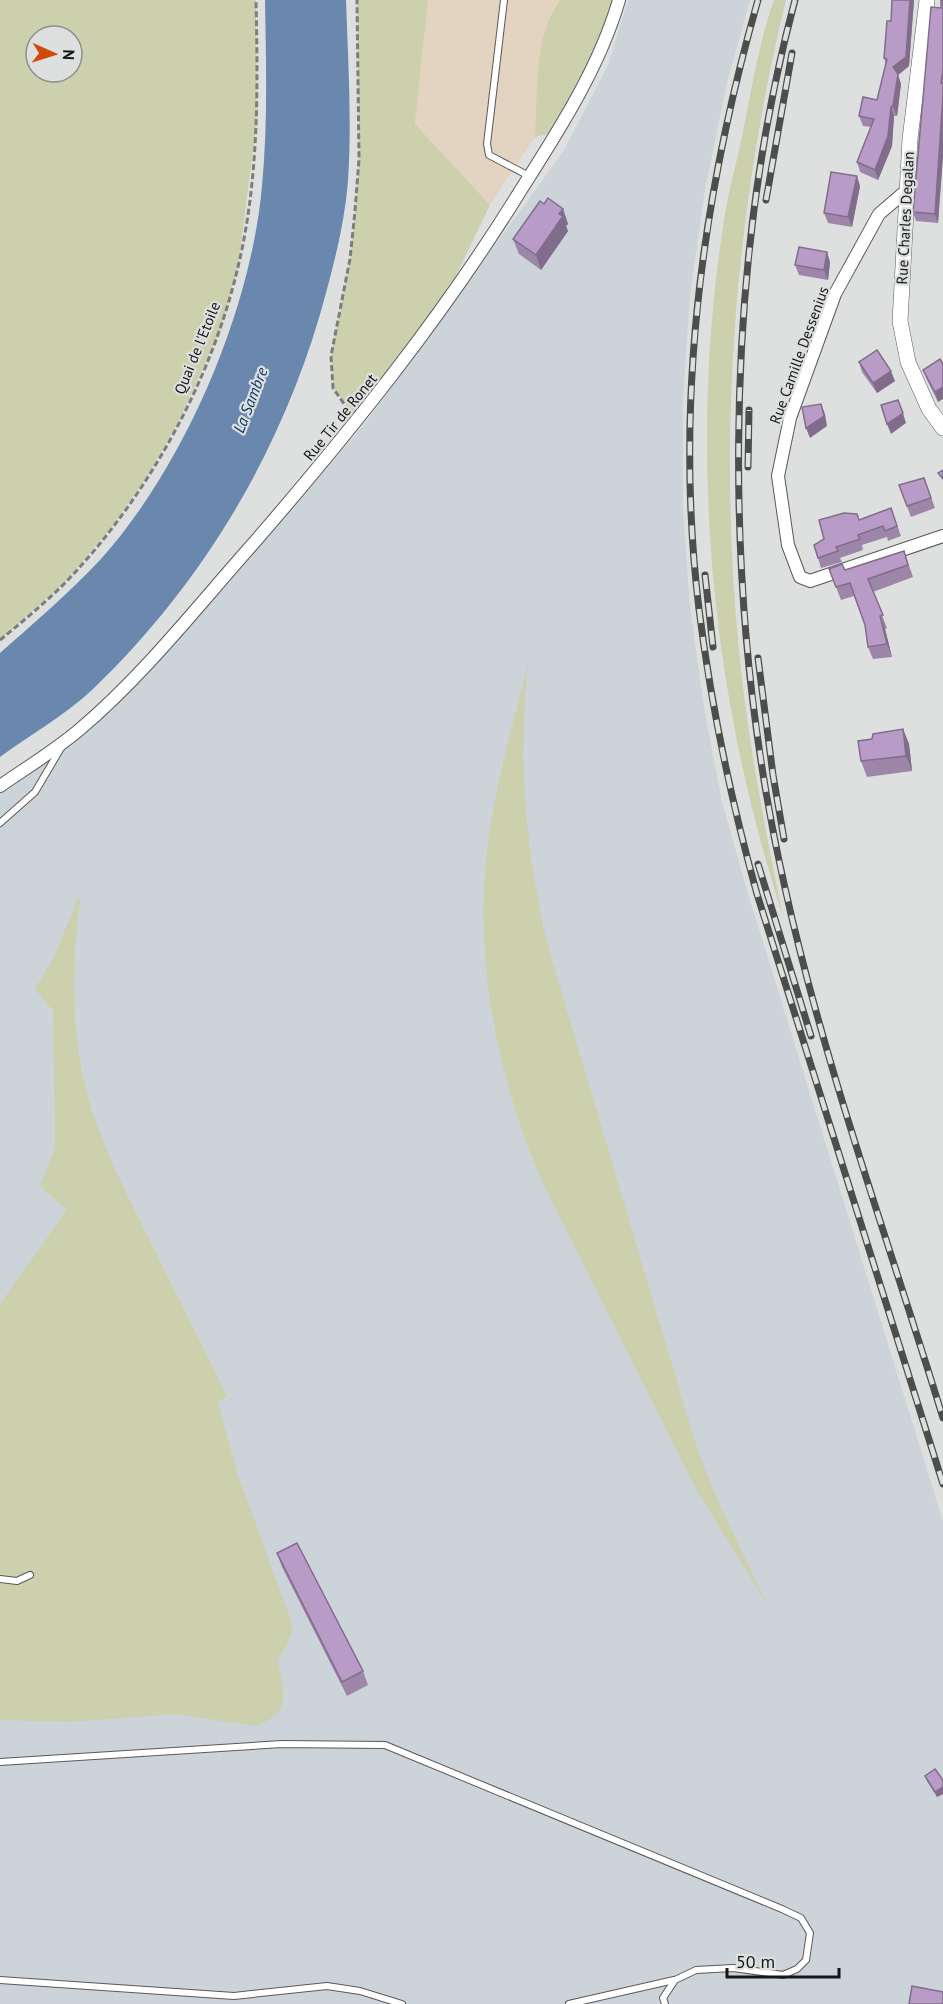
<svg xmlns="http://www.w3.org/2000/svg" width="943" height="2004" viewBox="0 0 943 2004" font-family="'PT Sans',sans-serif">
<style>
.built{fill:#ccd4da}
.industrial{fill:#e3d3c1}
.green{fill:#cdd0ad;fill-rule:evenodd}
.water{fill:#6a87ae}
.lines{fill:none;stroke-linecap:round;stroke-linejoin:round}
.service-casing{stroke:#58595a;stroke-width:8}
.minor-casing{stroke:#58595a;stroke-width:14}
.tertiary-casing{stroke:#58595a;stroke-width:16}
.path{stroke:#7c7d7d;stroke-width:3;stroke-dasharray:6 3;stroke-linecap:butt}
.service{stroke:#fff;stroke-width:6}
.minor{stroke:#fff;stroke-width:12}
.tertiary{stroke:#fff;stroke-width:15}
.rail-casing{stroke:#4c4d4d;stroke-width:7}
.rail{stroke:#dee0e0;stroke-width:4.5;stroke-dasharray:14;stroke-linecap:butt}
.wall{fill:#9e86ab}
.shaded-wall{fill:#816d8b}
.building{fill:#b89cc7;stroke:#816d8b;stroke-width:1.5}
.labels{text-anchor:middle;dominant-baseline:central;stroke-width:4.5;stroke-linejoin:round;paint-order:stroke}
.street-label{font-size:15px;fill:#161717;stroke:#dee0e0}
.water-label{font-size:16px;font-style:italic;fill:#0f3769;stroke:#dee0e0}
</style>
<rect width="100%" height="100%" fill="#dee0e0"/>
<!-- built -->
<polygon class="built" points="628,0 750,0 727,83 705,190 690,296 683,400 683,507 690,607 705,713 722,802 749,897 943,1521 943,2004 0,2004 0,793 76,740 181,636 366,422 563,152 608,65"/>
<!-- industrial -->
<polygon class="industrial" points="428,0 560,0 552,11 541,47 535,137 490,205 415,124"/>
<!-- green -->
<g class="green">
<path d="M0,0H256L257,120L238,267L221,328L179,421L146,478L110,529L64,583L0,640ZM36,36H72V72H36Z"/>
<polygon points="357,0 428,0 415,124 490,205 435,319 359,420 333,388 331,356 350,259 355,211 359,159"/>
<path d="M560,0H619L556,132L535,137C538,94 533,36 560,0Z"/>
<path d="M774,0H786C729,234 714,485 748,724C757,788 770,852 783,916C710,693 687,446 725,214C729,189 736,166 741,141C751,94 758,45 774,0Z"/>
<path d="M528,663C518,761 525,847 547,943L694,1439L713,1490L767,1604L697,1491L545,1188C498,1081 474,966 487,850C494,787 513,724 528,663Z"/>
<path d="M78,897L80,899C73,957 71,1014 82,1072C93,1129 122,1184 148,1237C174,1290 201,1343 227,1396L218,1403L238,1475L293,1626L287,1645L278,1660L284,1698L280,1710L269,1720L255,1726L176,1714L70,1722L0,1720V1304L67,1210L40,1186L55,1147L53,1011L35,989L55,955Z"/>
</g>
<!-- water -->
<path class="water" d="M265,0H346C348,60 352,121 348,181C345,219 336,256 326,293C286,444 205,582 92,690C65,715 30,735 0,757V653C34,623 69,593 100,560C184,467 251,311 262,186C268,124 266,62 265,0Z"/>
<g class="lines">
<defs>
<g id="service">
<polyline points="504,0 487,144 489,155 529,176"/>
<polyline points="0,823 35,792 61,748"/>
<polyline points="0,1579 17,1581 30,1575"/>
<polyline points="0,1762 282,1744 385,1745 782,1909 801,1918 810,1933 806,1960 797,1969 783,1975 733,1968 696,1970 675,1980 663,1998 665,2004"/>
<polyline points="0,1980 234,1996 327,1986 360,1991 402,2004"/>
<polyline points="569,2004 674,1980"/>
</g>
<g id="minor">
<polyline points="907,190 879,214 835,294 790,418 778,476 788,545 800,577 810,581 943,536"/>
<path d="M0,786C26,768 54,751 79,730C143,676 196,608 252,545C349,433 441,319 519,193C557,133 599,69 619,0"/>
</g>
<polyline id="tertiary" points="927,0 910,139 900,321 908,362 929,409 943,428"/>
</defs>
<!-- service casing -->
<use href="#service" class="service-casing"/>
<!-- minor casing -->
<use href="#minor" class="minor-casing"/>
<!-- tertiary casing -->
<use href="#tertiary" class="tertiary-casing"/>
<!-- path -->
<g class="path">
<polyline points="349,411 333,388 331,356 350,259 355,211 359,159 357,0"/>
<path d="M0,640C22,622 45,603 65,583C147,498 211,382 238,267C259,179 258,89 256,0"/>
</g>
<!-- service -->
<use href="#service" class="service"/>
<!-- minor -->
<use href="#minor" class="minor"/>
<!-- tertiary -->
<use href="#tertiary" class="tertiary"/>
<defs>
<g id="rail">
<path d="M758,0C702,196 674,405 699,609C711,706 731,800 757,894L943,1484"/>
<path d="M795,0C721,276 722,610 785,888C825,1068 889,1242 943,1418"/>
<polyline points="766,200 792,53"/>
<polyline points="748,467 749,410"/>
<polyline points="705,575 713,647"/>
<polyline points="758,658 773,775 784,839"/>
<polyline points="758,864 811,1036"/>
</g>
</defs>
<!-- rail casing -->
<use href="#rail" class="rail-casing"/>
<!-- rail -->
<use href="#rail" class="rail"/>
</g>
<!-- wall -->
<g class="wall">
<polygon points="892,0 914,0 909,66 898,75 901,84 897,116 894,116 892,146 878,180 860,172 857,162 871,127 863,126 859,116 877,100 886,65 884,58 891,21"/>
<polygon points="943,0 943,155 938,223 916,221 913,212 941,8"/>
<polygon points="860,186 852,227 828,223 824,213"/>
<polygon points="544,204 563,209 568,224 566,226 568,231 541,270 519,254 513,239"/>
<polygon points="830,262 828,280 799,275 795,265"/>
<polygon points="859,362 895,381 877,393 862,372"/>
<polygon points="943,364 938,402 927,380 923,370"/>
<polygon points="924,478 935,508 911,517 899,485"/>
<polygon points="891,508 901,536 888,541 887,537 862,545 863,550 840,558 842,562 821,568 818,558 859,520"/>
<polygon points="904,551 913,577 873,592 887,628 885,629 892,657 873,659 868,647 865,625 854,596 841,600 829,569 845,570"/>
<polygon points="903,729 909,744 912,771 867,777 861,761 872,739"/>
<polygon points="277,1553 363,1671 368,1685 347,1696 282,1567"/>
<polygon points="925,1776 943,1780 943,1794 937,1797 927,1781"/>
</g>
<!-- shaded-wall -->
<g class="shaded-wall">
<polygon points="910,0 914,0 909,66 898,75 901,84 897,116 893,106 893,67"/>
<polygon points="943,95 943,155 938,223 935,214"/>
<polygon points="891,107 894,116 892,146 878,180 875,170"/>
<polygon points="857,176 860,186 852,227 848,217"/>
<polygon points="563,209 568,224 566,226 568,231 541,270 536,255"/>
<polygon points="827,252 830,262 828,280 824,270"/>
<polygon points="891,371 895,381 877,393 873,383"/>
<polygon points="943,387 943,399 938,402 935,392"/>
<polygon points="821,404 825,414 827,426 810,438 806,428"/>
<polygon points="902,410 906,423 891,434 887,424"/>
<polygon points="880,616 885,629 892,657 887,644"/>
<polygon points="903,729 909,744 912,771 906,756"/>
<polygon points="943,1787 943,1794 937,1797 935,1792"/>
</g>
<!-- building -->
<g class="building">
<polygon points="892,0 910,0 906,57 893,67 898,74 893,106 891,107 888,136 875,170 857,162 874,119 859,116 863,97 877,100 887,59 884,58 887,21 891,21"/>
<polygon points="941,0 943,0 943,70 941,83 943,83 943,95 935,214 913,212 931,7 941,8"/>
<polygon points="831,172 857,176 848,217 824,213"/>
<polygon points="548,198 563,209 559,214 563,216 536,255 513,239 540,201 544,204"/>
<polygon points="799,247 827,252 824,270 795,265"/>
<polygon points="877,350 891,371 873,383 859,362"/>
<polygon points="940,359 943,364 943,387 935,392 923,370"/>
<polygon points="898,400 903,413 887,424 881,405"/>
<polygon points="821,404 824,416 806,428 802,407"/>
<polygon points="943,470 943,479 938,473"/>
<polygon points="924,478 931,498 907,506 899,485"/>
<polygon points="891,508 897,526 885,531 883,526 858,535 860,539 836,547 838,551 818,558 814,545 824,539 819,520 844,513 857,514 859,520"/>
<polygon points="904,551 908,565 868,579 883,615 880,616 887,644 868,647 865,625 850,583 836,587 829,569 842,564 845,570"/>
<polygon points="903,729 906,756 861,761 858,741 872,739 873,734"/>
<polygon points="297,1543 363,1671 342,1682 277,1553"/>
<polygon points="935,1769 943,1780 943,1787 935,1792 925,1776"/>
<polygon points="912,1986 943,1992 943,2004 909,2004"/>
</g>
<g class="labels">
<!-- street labels -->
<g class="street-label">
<text transform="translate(905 218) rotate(-87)">Rue Charles Degalan</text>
<text transform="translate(197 348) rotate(-68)">Quai de l'Etoile</text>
<text transform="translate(799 355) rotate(-70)">Rue Camille Dessenius</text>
<text transform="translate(340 417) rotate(-51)">Rue Tir de Ronet</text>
</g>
<!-- water labels -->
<g class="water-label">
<text transform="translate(250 400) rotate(-69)">La Sambre</text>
</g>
</g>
<!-- north arrow -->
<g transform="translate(54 54) rotate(93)"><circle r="28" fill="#dee0e0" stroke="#8e9090" stroke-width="1.5"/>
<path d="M0-4.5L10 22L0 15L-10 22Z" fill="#d04b07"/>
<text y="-9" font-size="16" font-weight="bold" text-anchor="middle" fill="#161717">N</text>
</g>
<!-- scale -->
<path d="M727 1968v9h112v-9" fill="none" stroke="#161717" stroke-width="3"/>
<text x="736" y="1968" font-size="18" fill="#161717" stroke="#dee0e0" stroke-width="4.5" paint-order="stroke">50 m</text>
</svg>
